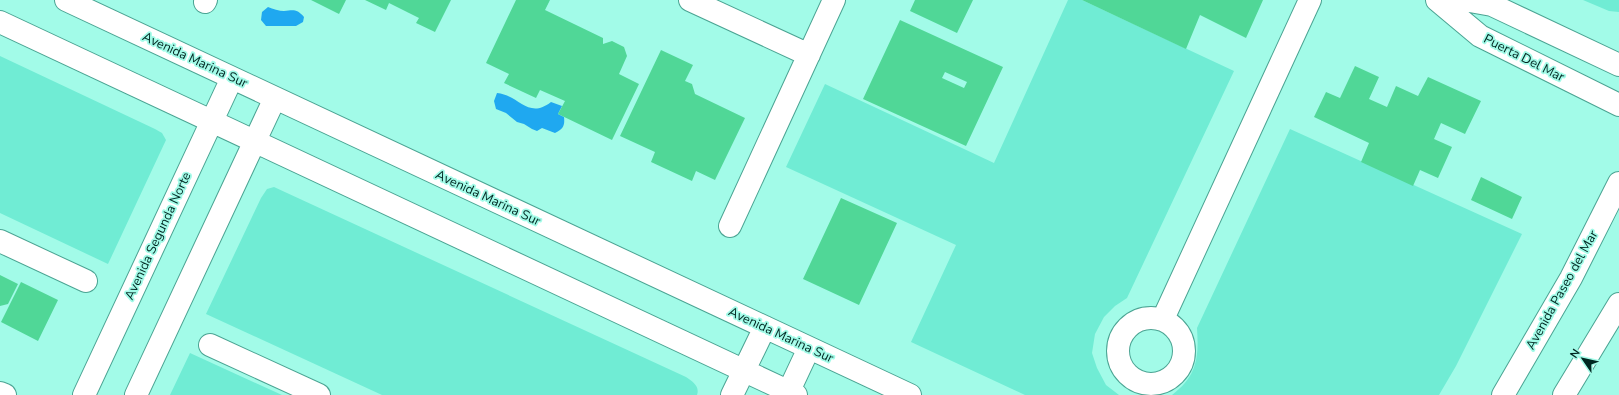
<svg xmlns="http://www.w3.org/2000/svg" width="1619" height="395" viewBox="0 0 1619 395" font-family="'Nunito Sans',sans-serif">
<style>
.green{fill:#70ecd4}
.water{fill:#1fa8f0}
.building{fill:#50d797;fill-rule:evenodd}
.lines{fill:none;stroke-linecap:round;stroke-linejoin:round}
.minor-casing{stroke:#4ba493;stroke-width:24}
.minor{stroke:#fff;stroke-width:22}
.labels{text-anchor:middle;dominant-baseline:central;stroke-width:3.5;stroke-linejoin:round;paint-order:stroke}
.street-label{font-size:13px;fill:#002721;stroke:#a2fbe8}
</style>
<rect width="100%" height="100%" fill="#a2fbe8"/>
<path class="green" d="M1068,0H1082L1234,71L1127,298L1115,306L1104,317L1095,334L1092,353L1097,368L1106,385L1119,395H1025L911,342L956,245L786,167L825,84L994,163Z
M1583,0H1619V12L1609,11Z
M0,56L155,129L162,133L166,140L108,264L0,213Z
M1290,129L1522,234L1456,366L1439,395H1172C1197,376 1199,358 1197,328Z
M274,187L686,377C693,382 700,386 697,395H382L206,314L261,198L267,189Z
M190,353L282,395H170Z"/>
<path class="water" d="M268,7C273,9 279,11 284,11C294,10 297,9 304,17L303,22L296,26H266L261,20L262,12Z
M497,93C519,95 528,120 551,102L562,106L558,114L564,117C565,126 563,129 555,133L542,128L537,131L532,129L524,124L517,122L506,113L496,109L494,101Z"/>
<path class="building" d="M311,0H346L339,14Z
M365,0H451L435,32L416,23L419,18L389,3L386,10Z
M516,0H550L545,10L603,38V44L612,41L624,47L627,56L619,74L639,84L612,140L558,114L565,101L540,90L536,98L504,83L509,74L486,63Z
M915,0H973L957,33L910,11Z
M1082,0H1263L1246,38L1200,15L1186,49Z
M900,20L1003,67L966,146L863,99ZM945,72L967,82L964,88L942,78Z
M661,50L693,65L685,81L692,84L695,94L745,118L715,180L696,171L692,181L651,162L655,152L620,136Z
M1355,66L1379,77L1369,99L1387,107L1396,86L1418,96L1428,77L1481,101L1465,134L1441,123L1434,139L1452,147L1438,178L1420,170L1413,186L1361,162L1369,143L1314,117L1326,92L1340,98Z
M1481,177L1522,197L1512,219L1471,200Z
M841,198L897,223L859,305L803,279Z
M0,275L18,284L8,304L0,306Z
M21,282L58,300L38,341L1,322Z"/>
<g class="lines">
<g class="minor-casing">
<path id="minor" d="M66,0L910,395
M690,0L809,55
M1437,0L1480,36L1619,105
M1464,0L1492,5L1619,65
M205,2L206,0
M0,22L796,395
M730,226L834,0
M0,241L86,281
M1118 351a33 33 0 1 1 66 0a33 33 0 1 1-66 0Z
M1163,319L1310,0
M210,345L319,395
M0,393L5,395
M84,395L232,78
M136,395L275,98
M732,395L765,327
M787,395L809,348
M1503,395L1571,278L1619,183
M1564,395L1619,304"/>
</g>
<use href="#minor" class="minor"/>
</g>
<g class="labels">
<g class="street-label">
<text transform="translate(1524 58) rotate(27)">Puerta Del Mar</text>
<text transform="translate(195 60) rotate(25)">Avenida Marina Sur</text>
<text transform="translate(488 198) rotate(25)">Avenida Marina Sur</text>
<text transform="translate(158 236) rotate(-65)">Avenida Segunda Norte</text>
<text transform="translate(1562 290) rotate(-61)">Avenida Paseo del Mar</text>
<text transform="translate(781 335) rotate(25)">Avenida Marina Sur</text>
</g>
</g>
<g transform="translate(1583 359) rotate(304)" stroke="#a2fbe8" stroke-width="3" paint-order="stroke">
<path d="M0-3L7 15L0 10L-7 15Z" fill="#002721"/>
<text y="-6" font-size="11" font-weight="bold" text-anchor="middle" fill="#002721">N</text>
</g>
</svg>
